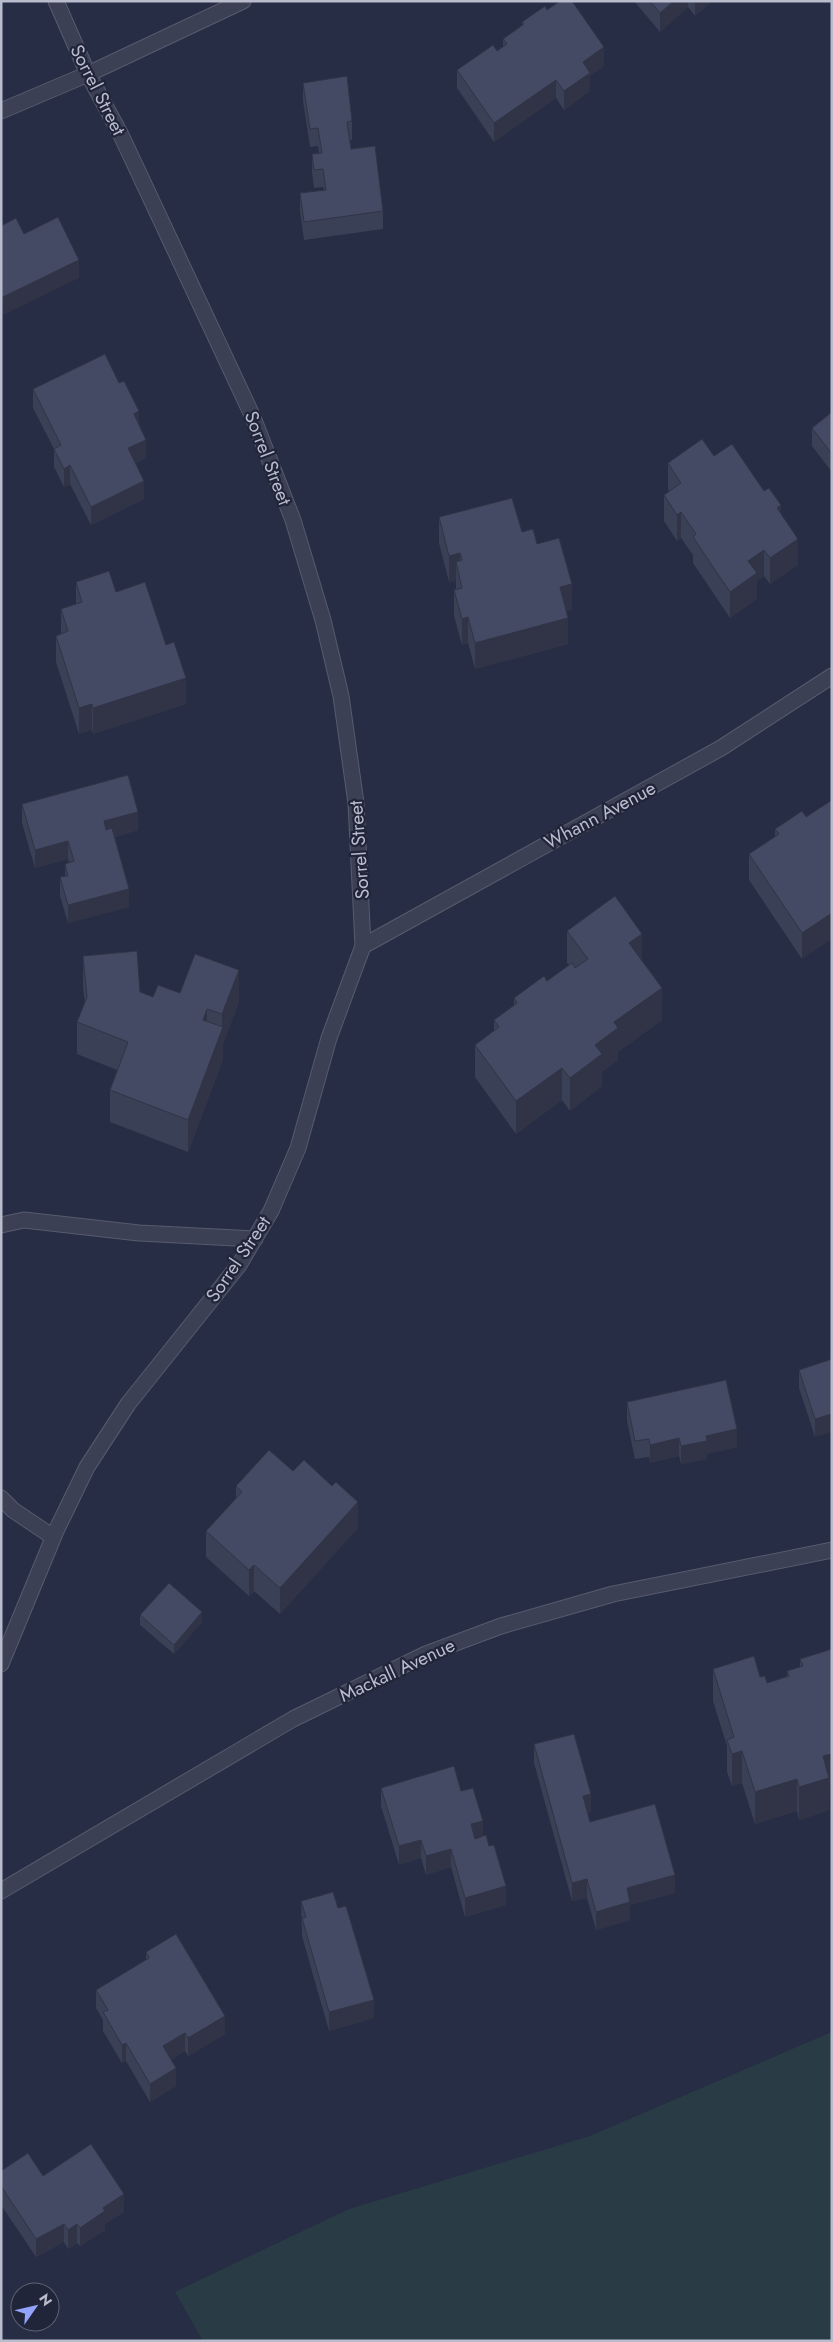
<svg xmlns="http://www.w3.org/2000/svg" width="833" height="2342" viewBox="0 0 833 2342" font-family="Jost,sans-serif">
<style>
.green{fill:#293c45}
.lines{fill:none;stroke-linecap:round;stroke-linejoin:round}
.minor-casing{stroke:#575b6e;stroke-width:17}
.minor{stroke:#3b4054;stroke-width:15}
.wall{fill:#3a4056}
.shaded-wall{fill:#303446}
.building{fill:#444a64;stroke:#303446}
.labels{text-anchor:middle;dominant-baseline:central;stroke-width:4.5;stroke-linejoin:round;paint-order:stroke}
.street-label{font-size:19px;fill:#b9bccd;stroke:#202539}
</style>
<rect width="100%" height="100%" fill="#272d44"/>
<path class="green" d="M832,2032V2341H203L175,2292L349,2209L590,2136Z"/>
<g class="lines">
<g class="minor-casing">
<path id="minor" d="M1,111L88,74L243,1
M363,946L721,748L832,676
M1,1225L24,1220L139,1233L255,1239
M1,1498L13,1510L53,1537
M1,1664L56,1531L87,1467L128,1404L239,1265L271,1211L298,1148L329,1038L363,946L356,803L341,696L323,620L293,520L252,415L121,135L88,74L56,1
M1,1891L293,1719L426,1654L501,1626L613,1594L832,1550"/>
</g>
<use href="#minor" class="minor"/>
</g>
<path class="wall" d="M634,1H712L695,16L688,7L660,32Z
M547,10L604,66L590,76V91L564,110L556,98L494,142L457,88V70L497,51L503,47V39L522,26V22Z
M303,83L352,121V140H350L351,149L383,211V229L304,240L300,211V193L324,190L323,187L314,188L312,172V154L319,153L318,146L310,147L303,101Z
M33,389L139,425L146,458L136,463L144,499L91,525L70,484L64,487L54,467V449L33,408Z
M832,412V472L812,446V428Z
M714,456L764,491L781,513L798,565L770,584L764,576L757,581V599L730,618L693,563V555L681,538L677,541L664,521V495L669,491L668,489V463Z
M439,517L522,532L537,544L572,610L566,611L568,644L475,669L468,643L462,645L454,616V590H456V580L449,582L439,543Z
M76,582L116,592L186,704L93,734L92,730L79,734L56,662V636L61,634V609L76,604Z
M22,804L138,830L115,837L129,907L68,923L60,896V877L65,876V864L69,862L68,859L35,868L22,823Z
M806,817L802,959L749,880V854L775,837V829Z
M567,931L642,961L662,1020L618,1052V1060L602,1072V1086L570,1111L562,1100L516,1134L475,1077V1045L494,1031V1020L514,1006V998L547,981L569,965L567,963Z
M83,956L140,992L153,997L180,993L239,1002L223,1044V1060L188,1152L110,1122V1090L117,1070L77,1054V1022L85,1003L83,988Z
M832,1359L815,1437L799,1388V1370Z
M627,1402L737,1447L707,1454V1459L681,1464L679,1456L650,1463L649,1457L635,1459L627,1421Z
M236,1486L358,1528L280,1614L254,1591L249,1596L206,1557V1531L236,1498Z
M140,1615L202,1622L174,1654L140,1625Z
M832,1649L829,1810L799,1820L797,1811L755,1824L742,1783L732,1786L727,1772V1746L713,1701V1669L760,1677L767,1683L787,1676V1671L800,1667V1659Z
M534,1744L591,1812L588,1813L590,1822L675,1893L630,1905V1920L596,1930L587,1898L572,1901L534,1763Z
M381,1788L461,1791L483,1836L506,1905L465,1917L451,1867L426,1875L421,1858L399,1865L381,1806Z
M301,1901L338,1908L374,2018L329,2031L302,1936Z
M146,1952L225,2034L188,2056L185,2051L171,2060L176,2086L150,2102L126,2061L122,2063L103,2031V2020L96,2008V1990L146,1960Z
M1,2171L43,2176L124,2212L105,2224V2230L80,2246L77,2243L68,2249L64,2242L36,2257L1,2205Z"/>
<path class="shaded-wall" d="M674,1H688V7L660,32V13Z
M695,1H712L695,16Z
M604,47V66L590,76V91L564,110V91L583,62Z
M556,80V98L494,142V123Z
M79,260V278L1,316V298Z
M139,411V429L134,414Z
M146,440V458L128,466V448Z
M70,465V484L64,487V469Z
M144,481V499L91,525V507Z
M781,505V531L777,508Z
M681,512V538L677,541V515Z
M798,539V565L770,584V558Z
M764,550V576L757,581V599L730,618V592L748,561Z
M460,553V577L456,562V580L449,582V556Z
M572,584V610L560,613V587Z
M468,617V643L462,645V619Z
M568,618V644L475,669V643Z
M186,678V704L93,734V708Z
M92,704V730L79,734V708Z
M138,812V830L104,840V821Z
M68,841V859L35,868V850Z
M129,889V907L68,923V905Z
M832,913V939L802,959V933Z
M642,934V966L629,943Z
M239,970V1002L223,1044V1060L188,1152V1120L222,1029V1014Z
M662,988V1020L618,1052V1060L602,1072V1086L570,1111V1078L595,1045L614,1022Z
M207,1009V1041L203,1020Z
M562,1068V1100L516,1134V1101Z
M832,1414V1432L815,1437V1419Z
M737,1429V1447L707,1454V1459L681,1464V1446L706,1436Z
M679,1438V1456L650,1463V1445Z
M358,1502V1528L280,1614V1588Z
M254,1565V1591L249,1596V1570Z
M202,1612V1622L174,1654V1645Z
M742,1751V1783L732,1786V1754Z
M832,1754V1786L829,1787V1810L799,1820V1787L823,1756Z
M797,1779V1811L755,1824V1792Z
M591,1794V1812L583,1814V1796Z
M483,1821V1839L471,1843V1824Z
M421,1840V1858L399,1865V1846Z
M451,1849V1867L426,1875V1856Z
M675,1875V1893L630,1905V1920L596,1930V1912L627,1888Z
M587,1879V1898L572,1901V1883Z
M506,1886V1905L465,1917V1898Z
M374,2000V2018L329,2031V2012Z
M225,2016V2034L188,2056V2038Z
M185,2033V2051L163,2065V2046Z
M126,2043V2061L122,2063V2045Z
M176,2068V2086L150,2102V2084Z
M124,2194V2212L105,2224V2230L80,2246V2228L103,2208Z
M64,2224V2242L36,2257V2239Z
M77,2224V2243L68,2249V2230Z"/>
<path class="building" d="M560,1H572L604,47L583,62L590,73L564,91L556,80L494,123L457,70L493,45L497,51L507,44L503,39L524,24L522,22L545,6L547,10Z
M650,1H674L660,13Z
M347,76L352,121L347,122L351,149L375,146L383,211L304,222L300,193L326,190L323,169L314,170L312,154L322,153L318,128L310,129L303,83Z
M58,217L79,260L1,298V226L16,218L24,234Z
M105,354L119,383L124,381L139,411L134,414L146,440L128,448L144,481L91,507L70,465L64,469L54,449L61,445L33,389Z
M832,412V454L812,428Z
M702,439L714,456L732,444L764,491L769,488L781,505L777,508L798,539L770,558L764,550L748,561L757,573L730,592L693,537L696,534L681,512L677,515L664,495L681,483L668,463Z
M512,498L522,532L533,529L537,544L559,538L572,584L560,587L568,618L475,643L468,617L462,619L454,590L462,588L456,562L462,560L460,553L449,556L439,517Z
M109,571L116,592L145,582L166,645L174,642L186,678L93,708L92,704L79,708L56,636L68,631L61,609L82,602L76,582Z
M128,775L138,812L104,821L106,830L112,828L129,889L68,905L60,877L68,876L65,864L74,861L68,841L35,850L22,804Z
M832,800V913L802,933L749,854L779,834L775,829L802,811L806,817Z
M615,896L642,934L629,943L662,988L614,1022L618,1028L595,1045L602,1054L570,1078L562,1068L516,1101L475,1045L499,1027L494,1020L517,1003L514,998L544,976L547,981L572,963L575,968L588,959L567,931Z
M137,951L140,992L153,997L158,985L180,993L195,954L239,970L222,1014L207,1009L203,1020L223,1027L188,1120L110,1090L128,1042L77,1022L87,997L83,956Z
M832,1359V1414L815,1419L799,1370Z
M726,1380L737,1429L706,1436L707,1441L681,1446L679,1438L650,1445L649,1439L635,1441L627,1402Z
M269,1450L293,1471L304,1460L332,1486L336,1482L358,1502L280,1588L254,1565L249,1570L206,1531L242,1492L236,1486Z
M169,1583L202,1612L174,1645L140,1615Z
M832,1649V1754L823,1756L829,1778L799,1787L797,1779L755,1792L742,1751L732,1754L727,1740L734,1737L713,1669L754,1656L760,1677L765,1676L767,1683L789,1676L787,1671L803,1666L800,1659Z
M574,1734L591,1794L583,1796L590,1822L655,1804L675,1875L627,1888L630,1902L596,1912L587,1879L572,1883L534,1744Z
M454,1766L461,1791L473,1788L483,1821L471,1824L475,1839L486,1835L489,1846L494,1845L506,1886L465,1898L451,1849L426,1856L421,1840L399,1846L381,1788Z
M333,1892L338,1908L346,1906L374,2000L329,2012L302,1918L306,1917L301,1901Z
M176,1934L225,2016L188,2038L185,2033L163,2046L176,2068L150,2084L126,2043L122,2045L103,2012L108,2010L96,1990L149,1958L146,1952Z
M91,2144L124,2194L103,2208L105,2211L80,2228L77,2224L68,2230L64,2224L36,2239L1,2186V2171L28,2153L43,2176Z"/>
<g class="labels">
<g class="street-label">
<text transform="translate(98 90) rotate(63)">Sorrel Street</text>
<text transform="translate(268 458) rotate(69)">Sorrel Street</text>
<text transform="translate(600 815) rotate(-28)">Whann Avenue</text>
<text transform="translate(359 850) rotate(-94)">Sorrel Street</text>
<text transform="translate(238 1259) rotate(-56)">Sorrel Street</text>
<text transform="translate(397 1670) rotate(-25)">Mackall Avenue</text>
</g>
</g>
<rect width="833" height="2342" fill="none" stroke="#b9bccd" stroke-width="5"/>
<g transform="translate(35 2307) rotate(56)"><circle r="24" fill="#202539" stroke="#5d6174"/>
<path d="M0-4L9 19L0 12L-9 19Z" fill="#91a3fb"/>
<text y="-8" font-size="14" font-weight="bold" text-anchor="middle" fill="#b9bccd">N</text>
</g>
</svg>
